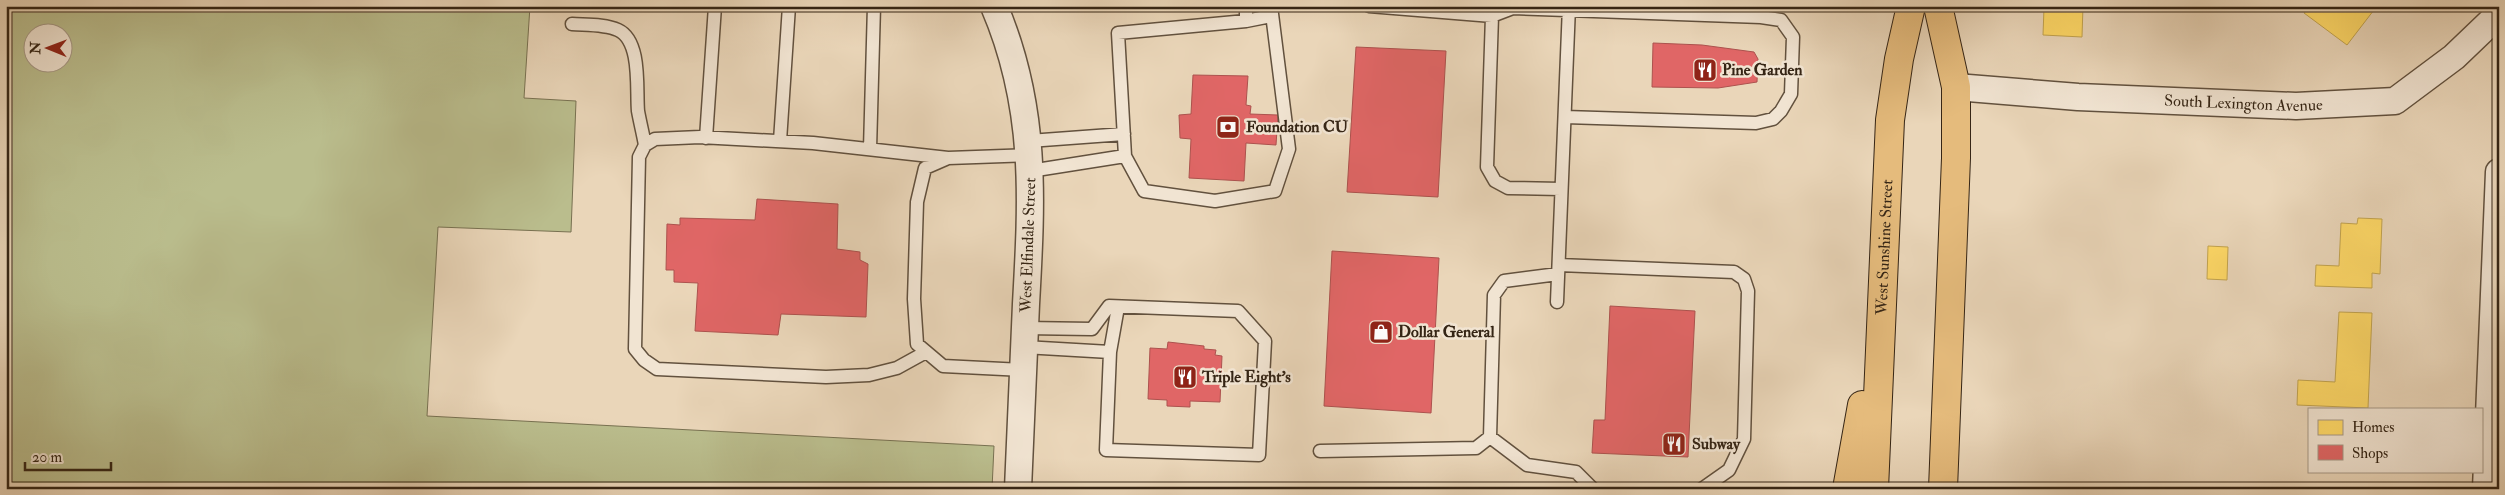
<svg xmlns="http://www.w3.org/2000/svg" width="2505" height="495" viewBox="0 0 2505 495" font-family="'IM FELL Double Pica',serif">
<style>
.green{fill:#babd8d;stroke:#787151;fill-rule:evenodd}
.homes{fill:#ffd966;stroke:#c2a34e}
.shops{fill:#e06666;stroke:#ad524e}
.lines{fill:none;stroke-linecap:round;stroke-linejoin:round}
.service-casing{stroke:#62513e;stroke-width:15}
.minor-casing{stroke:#62513e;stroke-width:29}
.primary-casing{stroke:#352515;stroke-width:30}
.service{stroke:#f1e4d2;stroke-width:12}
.minor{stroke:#f1e4d2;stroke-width:26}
.primary{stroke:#e5bb7c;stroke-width:28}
.labels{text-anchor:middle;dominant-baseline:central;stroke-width:5;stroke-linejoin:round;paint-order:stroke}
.poi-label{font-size:16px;font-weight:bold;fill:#352515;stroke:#f1e4d2;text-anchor:start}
.street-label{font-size:16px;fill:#352515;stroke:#f1e4d2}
</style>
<rect width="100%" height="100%" fill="#ead6b9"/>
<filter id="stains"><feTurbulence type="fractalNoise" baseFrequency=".004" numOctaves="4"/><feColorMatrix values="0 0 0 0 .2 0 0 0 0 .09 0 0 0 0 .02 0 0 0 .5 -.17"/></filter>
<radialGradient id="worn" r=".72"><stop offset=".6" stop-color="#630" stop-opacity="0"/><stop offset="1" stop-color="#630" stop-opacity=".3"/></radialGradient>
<path class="green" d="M6,6H530L524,98L576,101L571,232L438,227L427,416L994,446L992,489H6ZM32,32H62V62H32Z"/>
<path class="homes" d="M2036,6H2083L2082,37L2043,35L2044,8Z
M2309,6H2377L2347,45L2304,13Z
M2358,218L2382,219L2380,274L2372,273V288L2315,286L2316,265L2339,266L2341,223L2357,224Z
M2208,246L2228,247L2227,280L2207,279Z
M2339,312L2372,313L2368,408L2297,405L2298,380L2335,382Z"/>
<path class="shops" d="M1653,43L1702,45L1754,52L1758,59L1757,82L1718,88L1652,87Z
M1356,47L1446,51L1438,197L1347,192Z
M1193,75L1248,76L1246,105L1251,106L1250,114L1278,115L1276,145L1246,143L1244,181L1189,178L1191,139L1180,138L1179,115L1191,114Z
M757,199L838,204L837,249L860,252V260L868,264L866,317L781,314L778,335L695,331L698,283L674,282V270H666L667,224L680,225V218L755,220Z
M1332,251L1439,258L1431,413L1324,406Z
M1610,306L1695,311L1688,457L1592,453L1594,420H1605Z
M1168,342L1204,346V349L1216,350L1215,355L1222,356L1220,402L1190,401V407L1167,406V400L1148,399L1150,348L1167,349Z"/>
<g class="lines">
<g class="service-casing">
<path id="service" d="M1369,6L1492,16
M1246,21L1271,16
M572,24C586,25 605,24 618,30C642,41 636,90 638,111C640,122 643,134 645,145
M706,138L715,6
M780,141L789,6
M1029,141L1124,134
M870,149L874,6
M1125,156L1118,33L1246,21V6
M1030,171L1125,156L1144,191L1215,201L1275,191L1289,149L1271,6
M1561,189L1508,188L1495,181L1487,167L1492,16L1513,8L1761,17L1781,20L1793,37L1791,94L1781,111L1773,119L1756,123L1565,117
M1559,265L1734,272L1744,279L1748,291L1744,439L1729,470L1702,489
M1557,302L1569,6
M1024,347L1110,352L1106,450L1259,455L1265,341L1238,311L1109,306L1092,329L1025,328
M926,352L897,368L869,375L826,377L657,369L644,360L635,349L639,157L645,145L655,139L700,137L813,143L948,158
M1110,352L1118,307
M1023,370L943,366L917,344L914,299L917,202L925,168L948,158L1029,155
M1490,437L1527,465L1576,472L1593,489
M1320,451L1476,448L1490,437L1494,295L1504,281L1558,274"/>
</g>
<g class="minor-casing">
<g id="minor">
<path d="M994,6C1037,106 1032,198 1026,304C1023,365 1021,427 1018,489"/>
<path id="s1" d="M1956,87L2078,97L2296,106L2395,101L2454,57L2499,14"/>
<path d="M2486,489L2499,172"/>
</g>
</g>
<g class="primary-casing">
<g id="primary">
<path d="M1938,6L1956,87V158L1943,489"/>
<path d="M1847,489L1862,405"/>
<path id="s2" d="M1874,489L1890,120L1899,59L1911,6"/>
</g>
</g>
<use href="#service" class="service"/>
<use href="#minor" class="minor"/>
<use href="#primary" class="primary"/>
</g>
<defs>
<g id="restaurant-square" transform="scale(1.25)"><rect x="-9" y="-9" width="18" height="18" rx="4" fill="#8f2418" stroke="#f1e4d2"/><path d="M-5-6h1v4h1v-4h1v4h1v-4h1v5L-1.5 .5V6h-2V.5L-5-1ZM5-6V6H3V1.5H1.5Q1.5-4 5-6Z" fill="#fff"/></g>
<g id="bank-square" transform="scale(1.25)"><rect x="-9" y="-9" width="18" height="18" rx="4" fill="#8f2418" stroke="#f1e4d2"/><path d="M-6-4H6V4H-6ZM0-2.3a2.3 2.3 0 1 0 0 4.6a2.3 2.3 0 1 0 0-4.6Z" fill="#fff"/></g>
<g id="shop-square" transform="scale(1.25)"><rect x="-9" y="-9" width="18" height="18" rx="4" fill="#8f2418" stroke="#f1e4d2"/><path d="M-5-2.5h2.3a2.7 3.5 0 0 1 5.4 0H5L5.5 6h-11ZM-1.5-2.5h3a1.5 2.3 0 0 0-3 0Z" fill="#fff"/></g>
</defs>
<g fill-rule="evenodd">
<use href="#restaurant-square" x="1705" y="70"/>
<use href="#bank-square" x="1228" y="127"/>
<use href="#shop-square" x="1381" y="332"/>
<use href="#restaurant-square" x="1185" y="377"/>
<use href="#restaurant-square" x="1674" y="444"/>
</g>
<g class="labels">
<g class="poi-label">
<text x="1722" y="70">Pine Garden</text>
<text x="1246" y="127">Foundation CU</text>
<text x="1398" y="332">Dollar General</text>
<text x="1202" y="377">Triple Eight's</text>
<text x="1692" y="444">Subway</text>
</g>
<g class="street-label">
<text stroke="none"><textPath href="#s1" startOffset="288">South Lexington Avenue</textPath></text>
<text transform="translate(1028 245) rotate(-88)">West Elfindale Street</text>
<text stroke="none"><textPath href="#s2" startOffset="242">West Sunshine Street</textPath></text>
</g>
</g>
<rect width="2505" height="495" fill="none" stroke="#ead6b9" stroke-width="25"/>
<rect x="8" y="8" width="2490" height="480" fill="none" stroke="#352515" stroke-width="2.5"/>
<rect x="12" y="12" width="2480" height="470" fill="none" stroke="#352515"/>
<rect x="2308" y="408" width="175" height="65" fill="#f1e4d2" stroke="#a69886"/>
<rect x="2318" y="420" width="25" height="15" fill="#ffd966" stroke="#a69886"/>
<text x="2352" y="432" font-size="15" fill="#352515">Homes</text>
<rect x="2318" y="445" width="25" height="15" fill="#e06666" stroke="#a69886"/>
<text x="2352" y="458" font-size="15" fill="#352515">Shops</text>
<g transform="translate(48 48) rotate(271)"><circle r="24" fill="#f1e4d2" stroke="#a69886"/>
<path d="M0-4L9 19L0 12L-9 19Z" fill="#8f2418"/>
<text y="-8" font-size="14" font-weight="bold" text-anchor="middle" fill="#352515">N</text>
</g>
<path d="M25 462v8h86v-8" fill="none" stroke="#352515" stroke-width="2.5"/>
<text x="32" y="462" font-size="15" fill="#352515" stroke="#f1e4d2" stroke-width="4" paint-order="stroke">20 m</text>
<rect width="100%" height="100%" filter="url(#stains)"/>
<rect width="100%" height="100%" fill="url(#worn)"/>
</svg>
